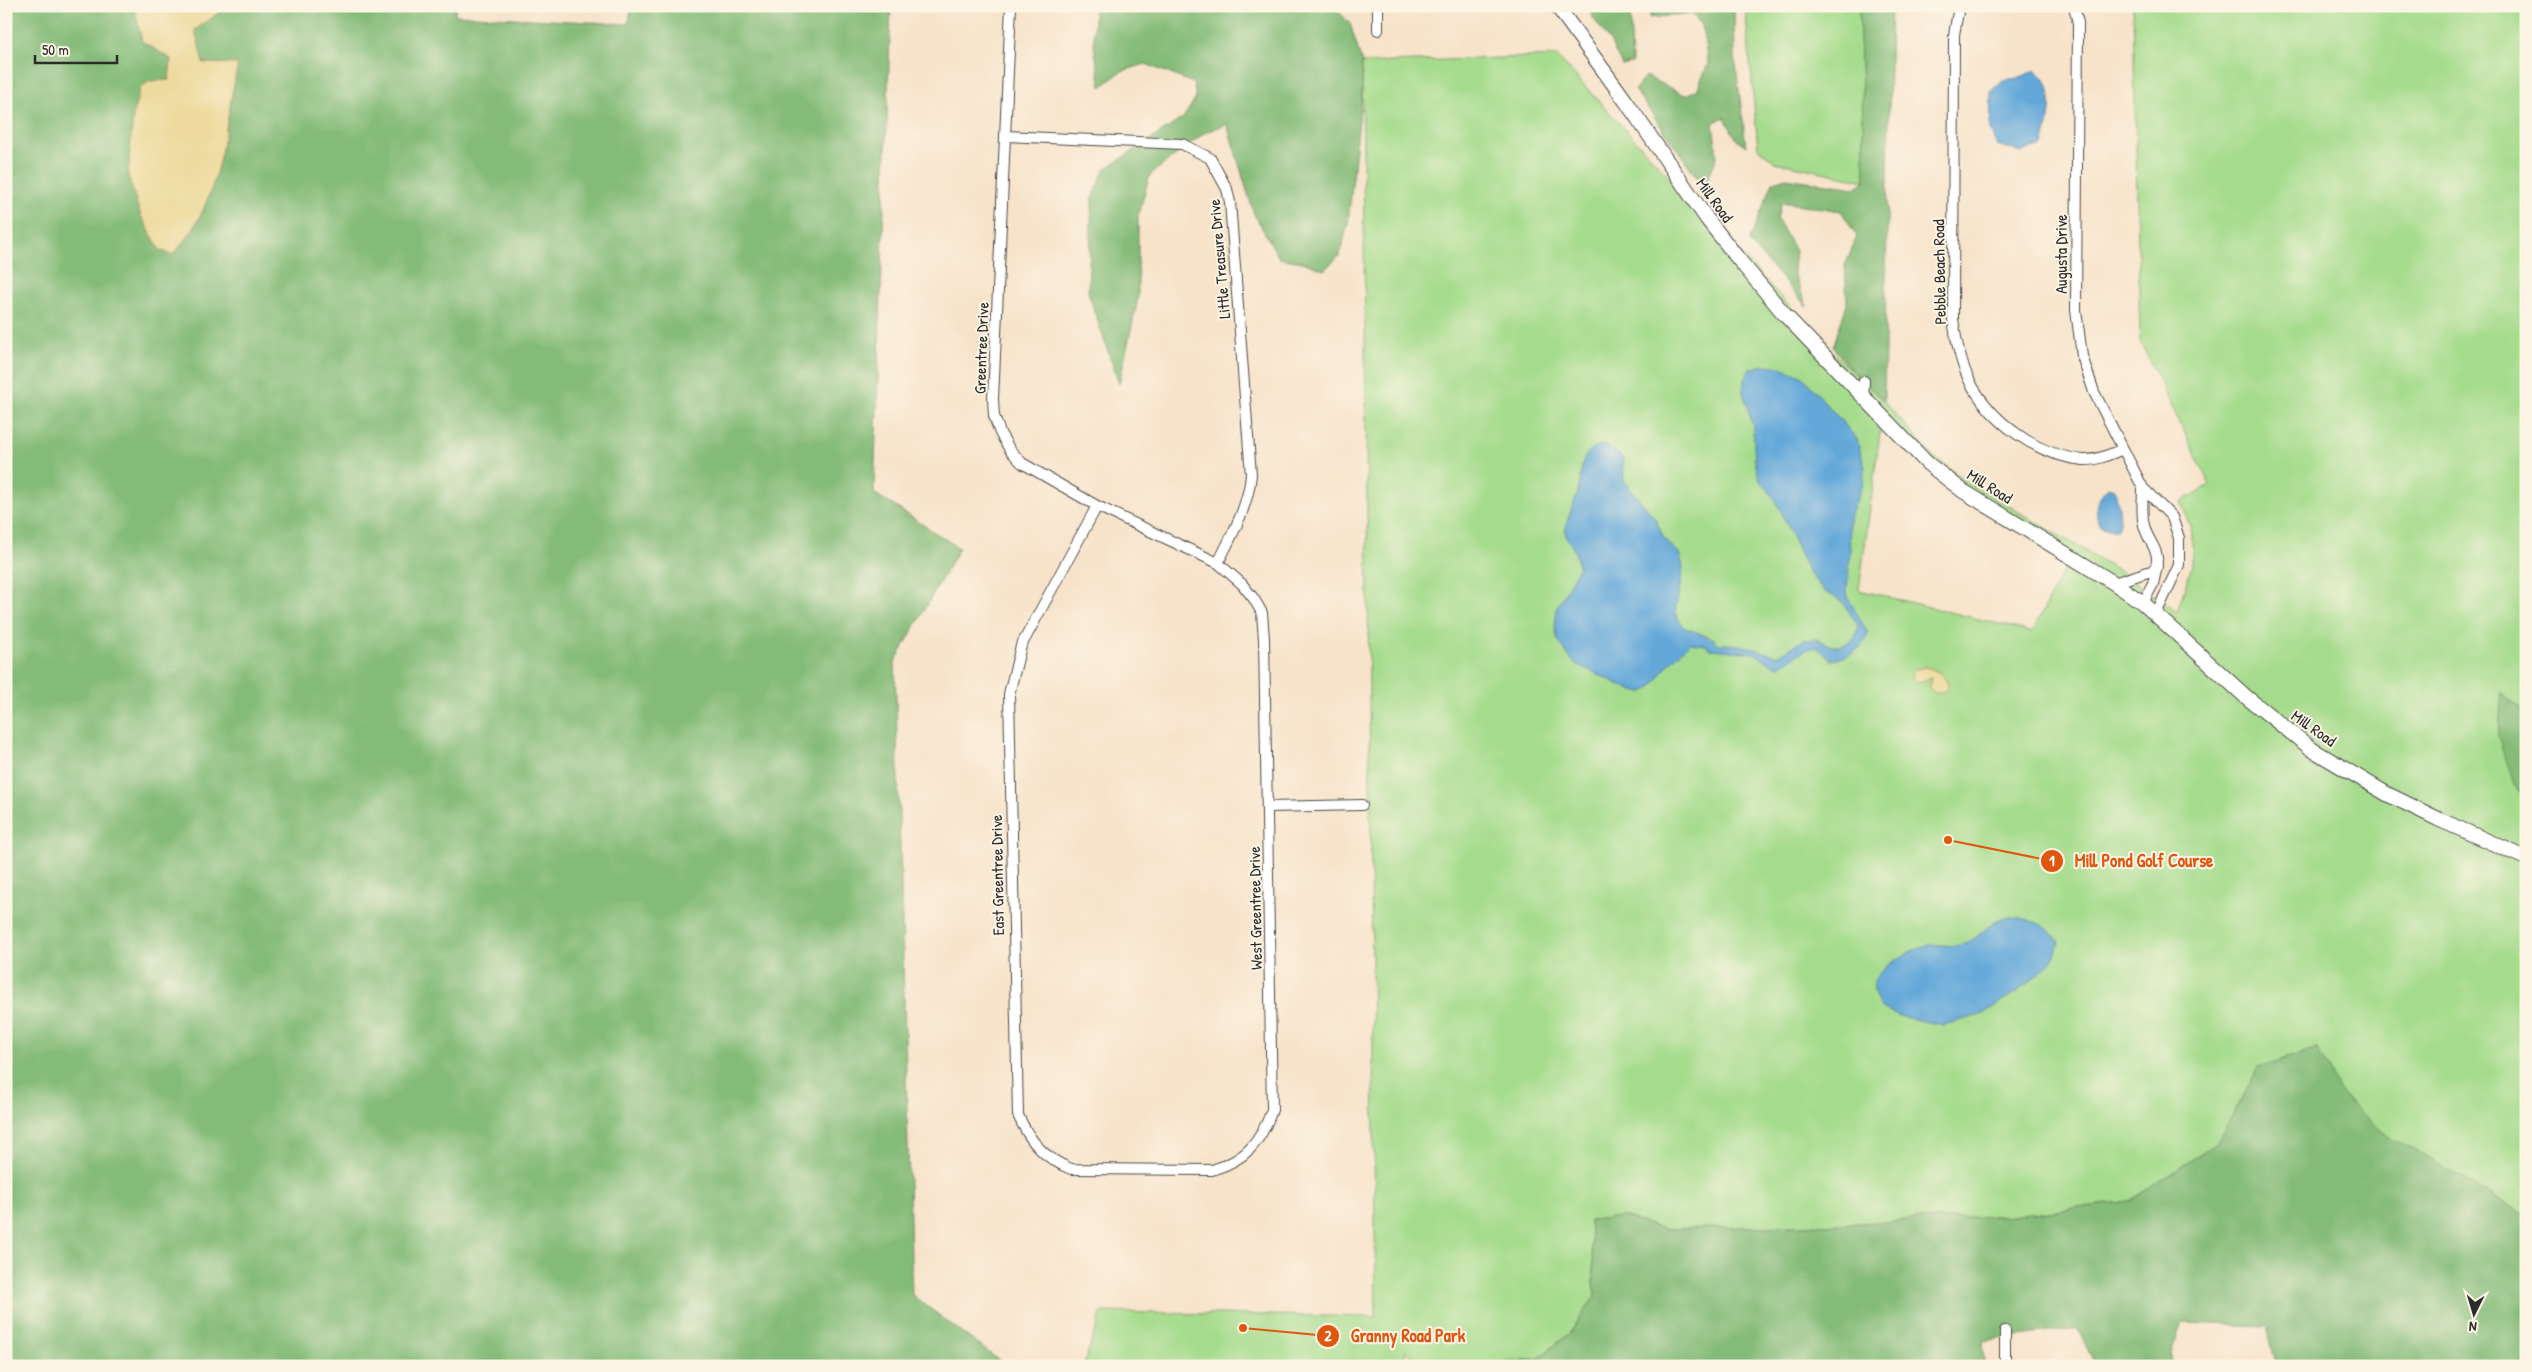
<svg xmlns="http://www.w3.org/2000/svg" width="2532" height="1372" viewBox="0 0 2532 1372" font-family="'Patrick Hand',sans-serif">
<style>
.green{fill:#a5db8c;stroke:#68835c;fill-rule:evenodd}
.forest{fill:#84bb78;stroke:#587352}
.sand{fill:#eeda9e;stroke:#8c8264}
.water{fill:#64a8d9;stroke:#486a82}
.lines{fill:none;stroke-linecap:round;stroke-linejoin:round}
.street-casing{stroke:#4a4743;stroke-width:12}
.secondary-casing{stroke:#4a4743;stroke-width:16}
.street{stroke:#fff;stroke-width:10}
.secondary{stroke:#fff;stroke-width:14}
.labels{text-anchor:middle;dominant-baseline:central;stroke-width:4;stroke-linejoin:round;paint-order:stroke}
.street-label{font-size:16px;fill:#2b2b2b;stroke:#fcf5e5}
.leader{fill:none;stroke:#df570e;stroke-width:2}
.callout-dot{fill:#df570e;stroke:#fcf5e5;stroke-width:2}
.mark-label{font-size:15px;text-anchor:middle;font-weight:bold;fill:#fff}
.callout-label{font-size:18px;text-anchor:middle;font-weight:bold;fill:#df570e;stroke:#fcf5e5;stroke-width:4;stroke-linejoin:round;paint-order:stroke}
</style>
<rect width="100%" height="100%" fill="#fcf5e5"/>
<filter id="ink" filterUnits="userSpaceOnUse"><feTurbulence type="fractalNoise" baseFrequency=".02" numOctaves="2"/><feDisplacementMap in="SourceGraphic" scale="10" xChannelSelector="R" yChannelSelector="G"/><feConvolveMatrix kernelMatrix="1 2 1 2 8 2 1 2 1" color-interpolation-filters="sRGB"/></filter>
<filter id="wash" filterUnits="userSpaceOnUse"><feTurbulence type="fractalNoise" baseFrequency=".0096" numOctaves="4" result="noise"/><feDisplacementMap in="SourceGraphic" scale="20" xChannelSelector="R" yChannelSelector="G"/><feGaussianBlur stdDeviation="1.12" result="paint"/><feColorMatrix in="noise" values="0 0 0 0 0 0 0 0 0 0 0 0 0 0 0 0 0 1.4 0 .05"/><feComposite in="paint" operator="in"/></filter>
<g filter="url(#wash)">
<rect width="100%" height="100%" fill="#f7e3ca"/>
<path class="green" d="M1745,6H1859L1865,181L1775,162L1758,148Z
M2133,6H2526V1216L2379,1130L2340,1093L2318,1048L2259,1067L2217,1143L2130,1201L2035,1214L1801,1226L1664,1229L1623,1217L1590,1220L1595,1296L1570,1333L1539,1358L1488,1365L1414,1360L1405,1350V1366H1083L1102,1312L1376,1317L1362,63L1557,56L1832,352L1884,401L1931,454L1969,483L2115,568L2177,612L2192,565V532L2181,502L2210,485L2140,341ZM1881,425L2068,562L2032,632L1859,590Z"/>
<path class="forest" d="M6,6H134L142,41L171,59L169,80L150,81L172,255C220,211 225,125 237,64L203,63L194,30L224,9V6H456L455,15L628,24L632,6H891L874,493L959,548L895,662L912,1295L1004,1364V1366H6Z
M1094,6H1333L1350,23L1362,63V93L1348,223L1340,255L1324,270L1302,262L1279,258L1254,214L1227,124L1204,133L1150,175L1138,215V298L1119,384L1088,292L1092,201L1104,170L1183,118L1196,98L1193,83L1146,64L1122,71L1101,87L1094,46Z
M1590,6H1630L1632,63L1622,66L1610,41L1591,15Z
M1649,6H1734L1735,57L1746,146L1737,140L1724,117L1713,123L1717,157L1704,187L1635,90L1645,76L1685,95L1697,90L1708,64L1702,25L1691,13L1650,18Z
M1859,6H1891L1884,401L1848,366L1833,347L1847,304L1845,265L1857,236L1841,211L1782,202L1777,218L1795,251L1793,271L1807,307L1749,242L1773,182L1786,178L1855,188L1865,181Z
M2502,692L2526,712V801L2514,784L2498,736Z
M2318,1048L2340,1093L2379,1130L2526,1216V1366H2276L2267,1326L2182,1323L2171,1353L2172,1366H2096L2077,1328L1983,1341L1984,1366H1414V1360L1488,1365L1539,1358L1570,1333L1595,1296L1590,1220L1623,1217L1664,1229L1801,1226L2035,1214L2130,1201L2217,1143L2259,1067Z"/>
<path class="sand" d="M134,6H224V9L195,30L203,63L238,64C224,126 221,209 172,255L160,250L141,216L128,176L133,116L140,88L150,81L169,80L171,59L142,41Z
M1924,667C1935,669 1943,673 1948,684L1947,690L1936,694L1929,689L1931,678L1919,682L1912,680L1913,670Z"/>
<path class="water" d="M2035,70C2059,83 2049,124 2043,146L2021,152L1997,145L1990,130L1991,91L2003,80L2018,78Z
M1764,365L1781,367L1803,377L1857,439L1865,467L1863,484L1849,519L1850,555L1847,589L1848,598L1868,633C1863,650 1848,657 1832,660L1816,647L1805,650L1780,666L1772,664L1754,653L1711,649L1705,645L1690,643L1668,665L1652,687L1644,692L1633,691L1574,663L1558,641L1555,628L1557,607L1579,567L1575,552L1565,534C1566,517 1575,505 1579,488C1582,477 1579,464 1587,454C1592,448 1598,446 1605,444L1623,458L1624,481L1655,518L1664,539L1679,553L1683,567L1675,613L1683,627L1714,639L1719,644C1743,643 1756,650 1778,656L1803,640L1817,639L1831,646H1841L1852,642L1856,635L1858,626L1842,601L1824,591L1809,573L1781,511L1769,491L1760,481L1755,462L1753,427L1743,392L1744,380L1750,369Z
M2108,487L2114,489C2118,500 2124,522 2115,531L2100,526C2093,514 2098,495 2108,487Z
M2009,917C2029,918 2048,924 2059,942L2055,956L2042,971L2017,992L1981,1015L1943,1025L1899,1016L1880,1007C1876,998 1870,987 1876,977C1883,966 1915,947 1928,945C1939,943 1953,948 1963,944C1980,939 1986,922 2009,917Z"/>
</g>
<g filter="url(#ink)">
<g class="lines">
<g class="street-casing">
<path id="street" d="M1011,6L993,399L994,416L1000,433L1010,450L1022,463L1097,506L1218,563L1242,584L1254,599L1262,613L1264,639L1272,1110C1260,1143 1246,1160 1212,1170L1071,1169C1044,1158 1030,1142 1018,1115L1009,694L1021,646L1097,506
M1378,6V30
M1959,6L1954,35L1953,319C1956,341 1960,362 1970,382C1992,422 2036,455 2083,460C2096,461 2111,454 2123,449
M2074,6L2078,23L2076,310L2082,356L2094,392L2143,488L2172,517L2179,538V565L2156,614
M1005,136L1182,144L1210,158L1227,189L1230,202L1251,475C1248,507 1232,535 1218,563
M1863,398L1864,381
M2114,583L2154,570C2164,553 2147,542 2144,525C2141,514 2143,500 2143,488
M2143,603L2153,584L2157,566
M1268,807L1362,805
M2005,1366V1331"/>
</g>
<g class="secondary-casing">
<path id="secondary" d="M1557,6L1625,100L1707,219L1740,261L1785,315L1927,463L1963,491L2114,583L2143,603L2245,696L2313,750L2387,794L2438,819L2526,858"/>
</g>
<use href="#street" class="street"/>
<use href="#secondary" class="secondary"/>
</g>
</g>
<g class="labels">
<g class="street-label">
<text transform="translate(1715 200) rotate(54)">Mill Road</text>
<text transform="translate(2061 254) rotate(-90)">Augusta Drive</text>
<text transform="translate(1219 259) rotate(-95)">Little Treasure Drive</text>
<text transform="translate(1939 272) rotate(-91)">Pebble Beach Road</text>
<text transform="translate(981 348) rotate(-88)">Greentree Drive</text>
<text transform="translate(1990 486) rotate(32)">Mill Road</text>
<text transform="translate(2314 728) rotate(35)">Mill Road</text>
<text transform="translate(997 875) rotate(-91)">East Greentree Drive</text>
<text transform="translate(1255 908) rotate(-91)">West Greentree Drive</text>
</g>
</g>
<path class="leader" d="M1948 840L2052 861M1243 1328L1328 1336"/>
<g class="callout-dot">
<circle cx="1948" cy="840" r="5"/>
<circle cx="1243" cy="1328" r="5"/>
<circle cx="2052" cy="861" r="12"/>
<circle cx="1328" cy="1336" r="12"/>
</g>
<g class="mark-label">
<text x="2052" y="866">1</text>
<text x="1328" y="1341">2</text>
</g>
<g class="callout-label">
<text x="2144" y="867">Mill Pond Golf Course</text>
<text x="1408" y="1342">Granny Road Park</text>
</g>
<rect width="2532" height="1372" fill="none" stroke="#fcf5e5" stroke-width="25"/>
<g transform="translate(2474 1314) rotate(185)" stroke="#fcf5e5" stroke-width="4" paint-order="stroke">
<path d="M0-4L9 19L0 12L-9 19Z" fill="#2b2b2b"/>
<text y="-8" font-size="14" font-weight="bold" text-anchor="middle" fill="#2b2b2b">N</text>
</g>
<path d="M35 55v8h82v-8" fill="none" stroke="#2b2b2b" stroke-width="2.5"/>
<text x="42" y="55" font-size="15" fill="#2b2b2b" stroke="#fcf5e5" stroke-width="4" paint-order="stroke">50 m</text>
</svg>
